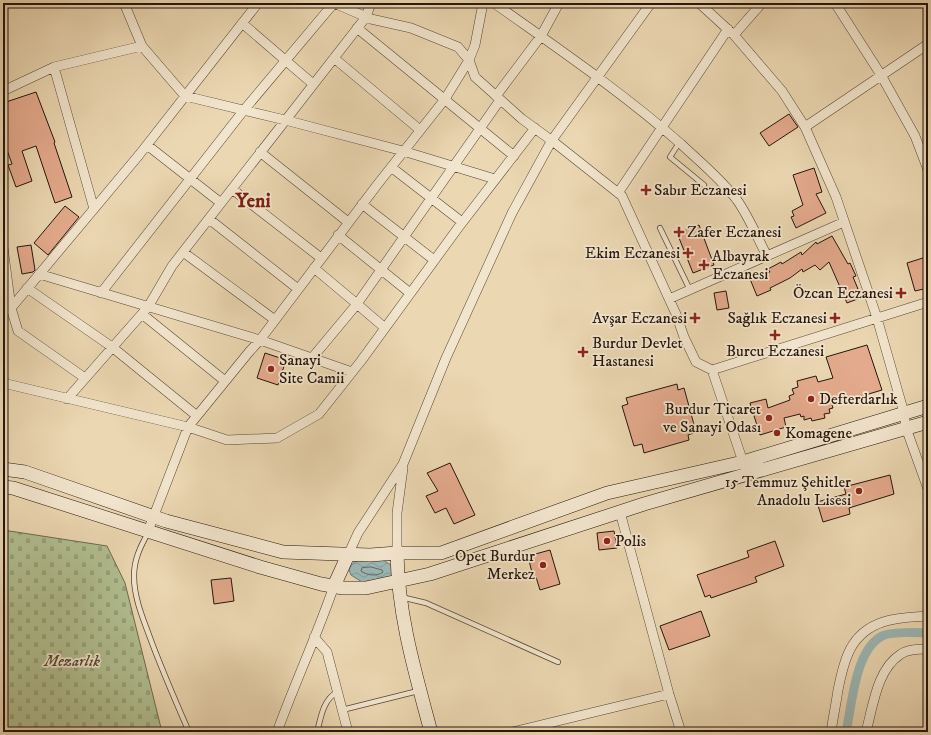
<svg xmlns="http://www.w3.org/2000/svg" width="931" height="735" viewBox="0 0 931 735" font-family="'IM FELL DW Pica',serif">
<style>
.cemetery{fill:url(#cemetery-stones);stroke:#6b6a4e}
.water{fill:url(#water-waves);stroke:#6c7672}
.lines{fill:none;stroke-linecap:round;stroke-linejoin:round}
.shore{stroke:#606661;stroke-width:1}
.canal{stroke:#9cb7b6;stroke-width:9}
.building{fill:#e4aa8d;stroke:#25150c}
.service-casing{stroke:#564636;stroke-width:6}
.minor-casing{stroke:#564636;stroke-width:10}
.secondary-casing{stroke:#25150c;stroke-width:14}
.service{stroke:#f2e5cd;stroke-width:4.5}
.minor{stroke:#f2e5cd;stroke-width:9}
.secondary{stroke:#f2e5cd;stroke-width:13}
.poi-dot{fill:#8f2418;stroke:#f2e5cd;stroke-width:1.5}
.labels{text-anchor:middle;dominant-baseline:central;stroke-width:3.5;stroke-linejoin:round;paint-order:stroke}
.poi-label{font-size:16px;fill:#25150c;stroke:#f2e5cd;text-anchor:start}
.park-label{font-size:16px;font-style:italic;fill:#4f4834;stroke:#f2e5cd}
.district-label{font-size:20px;font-weight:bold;fill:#7a1f14;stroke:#f2e5cd}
</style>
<defs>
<pattern id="cemetery-stones" width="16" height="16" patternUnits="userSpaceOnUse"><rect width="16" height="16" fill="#b1bf91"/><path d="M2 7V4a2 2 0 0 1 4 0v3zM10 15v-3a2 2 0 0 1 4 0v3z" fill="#98a37c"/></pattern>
<pattern id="water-waves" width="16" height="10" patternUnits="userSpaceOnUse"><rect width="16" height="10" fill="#9cb7b6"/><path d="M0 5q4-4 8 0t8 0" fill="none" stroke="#869c9b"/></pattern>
</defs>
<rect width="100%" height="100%" fill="#ebd7b2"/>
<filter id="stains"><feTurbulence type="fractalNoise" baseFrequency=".005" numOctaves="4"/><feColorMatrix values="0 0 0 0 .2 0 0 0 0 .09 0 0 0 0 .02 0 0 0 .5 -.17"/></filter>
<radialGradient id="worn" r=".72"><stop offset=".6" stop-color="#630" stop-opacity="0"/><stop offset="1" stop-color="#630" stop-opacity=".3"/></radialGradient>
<path class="cemetery" d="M3,530L107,546L125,583L162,732H3Z"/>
<path class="water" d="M379,559C387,562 392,564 395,572L391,579L362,582L351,575L349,570C354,556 366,560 379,559Z"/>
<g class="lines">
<path class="shore" d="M371,567L382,570L383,572C377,577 366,575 361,571L362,568Z"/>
<path class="canal" d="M846,732C852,705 855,650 882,636C889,632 919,632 928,633"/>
</g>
<path class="building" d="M36,92L55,142L54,143L72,197L55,203L36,146L22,151L32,181L16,187L8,165L12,164L3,139V103Z
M789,114L798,127L769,146L760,133Z
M814,168L822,192L816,194L826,213L796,228L791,217L794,216L792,211L803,205L793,175Z
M65,206L79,217L48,255L34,243Z
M699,225L714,265L693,273L677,233Z
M832,236L848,264L850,263L856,276L853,277L858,289H857L860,298L847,303L829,262L820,270L815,265L803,272L802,269L790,278L770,288L771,290L757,296L750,279L770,272L768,269L781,262L782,264L801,252L802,255L816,242L817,244Z
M31,245L35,270L33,272L22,274L17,247Z
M926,257L928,264V288L915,291L907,263Z
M726,291L729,308L717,310L714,293Z
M867,345L882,390L832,405L833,408L829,409L830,413L824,414L825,418L812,421L811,418L804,420V416L801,417L800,414L784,418L786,427L760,435L750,403L766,399L768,408L790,400L789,396L794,394L792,389L798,387L797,381L816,376L818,382L833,378L826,357Z
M265,353L286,360L278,385L257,378Z
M677,384L678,390L684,388L696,432L688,435L689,440L644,453L642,444L634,446L622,406L628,404L626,398Z
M450,463L475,515L454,524L446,508L435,513L426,496L438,491L427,473Z
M890,475L894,494L849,508L850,514L823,522L817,502L846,494L844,487Z
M614,531L617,548L599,550L597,533Z
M775,541L784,566L755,577L757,582L711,598L710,595L705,597L697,575L749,557L747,551Z
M550,550L560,584L540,590L536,577H533L528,556Z
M231,578L234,601L214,604L211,580Z
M701,611L710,636L669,650L660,626Z"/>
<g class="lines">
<g class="service-casing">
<path id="service" d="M679,143L670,157L704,185
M660,228L690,290
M148,533C140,547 134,560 134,576C134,597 142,616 149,635C161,668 175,700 189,732
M401,597L426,603L558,662
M342,710L418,691
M317,732C321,717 323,700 337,692"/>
</g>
<g class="minor-casing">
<path id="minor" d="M124,3L142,46L185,96L285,120L403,151L495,179
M334,3L371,19L411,28L458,47L469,60L475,77L522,119L555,143L622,196L676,314L684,337L696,362L712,370L743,462
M494,3C557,48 622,92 681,144C700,162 721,179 737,200C749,217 757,237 767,256
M699,3L734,35L782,91L805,127L836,197L877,318L904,413L906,428L928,489
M835,3L881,75L915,136L928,170
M242,23L313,84
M357,28L514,156
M734,35L762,3
M334,58L420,130
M54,67L142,46
M3,91L54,67L94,209
M496,96L541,36L559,3
M805,127L928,44
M147,145L221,203
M260,152L348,222
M391,167L462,222
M232,189L321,258
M618,193L728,29
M362,204L434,260
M209,219L298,289
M338,235L410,293
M3,247L11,308L18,331L85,378
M183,252L275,320
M39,274L260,340L352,372
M27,288L112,347L197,416
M101,293L244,110L334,3
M669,299L844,222
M11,308L139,155L258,3
M142,314L225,381
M385,328L357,304L500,100
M312,358L357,304L314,268
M712,370L928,302
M3,383L188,427L227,440L277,438L319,414L361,361L458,228L535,128
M67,399L148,307L172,266L366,17L371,3
M620,512L669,694L681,732
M148,531L188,427L249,352L260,340L377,185L445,99L469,60L475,45L483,3
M397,553V513L403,468
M348,555L358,533L403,464L446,358L512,213L552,140L651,3
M314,637L327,652L348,732
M277,732C295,683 317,635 334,586
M512,732L669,694
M831,732C833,718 836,704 838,690C844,660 850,633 883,622C897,617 913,617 928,616
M866,732C873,706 877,669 901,654C908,649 919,649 928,649"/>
</g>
<g class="secondary-casing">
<path id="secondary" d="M3,469L25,472L166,521L283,552L370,555L397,553H441L607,493L743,462L928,406
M3,487L13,488L260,567L321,584L343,588H366L430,574L644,504L928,422
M397,553C398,615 415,672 431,732
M334,586L348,555"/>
</g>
<use href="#service" class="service"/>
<use href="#minor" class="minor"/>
<use href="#secondary" class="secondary"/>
</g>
<g class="poi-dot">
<path d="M644 184h4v4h4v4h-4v4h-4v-4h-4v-4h4z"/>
<path d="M677 226h4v4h4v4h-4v4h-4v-4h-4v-4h4z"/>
<path d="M686 247h4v4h4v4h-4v4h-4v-4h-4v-4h4z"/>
<path d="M702 259h4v4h4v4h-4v4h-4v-4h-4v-4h4z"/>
<path d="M899 287h4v4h4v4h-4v4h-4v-4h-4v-4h4z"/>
<path d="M693 312h4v4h4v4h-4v4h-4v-4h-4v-4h4z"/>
<path d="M833 312h4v4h4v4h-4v4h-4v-4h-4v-4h4z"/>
<path d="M773 329h4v4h4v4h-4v4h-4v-4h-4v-4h4z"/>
<path d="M581 346h4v4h4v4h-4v4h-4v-4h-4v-4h4z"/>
<circle cx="271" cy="369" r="4"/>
<circle cx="811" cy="399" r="4"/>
<circle cx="769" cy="418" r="4"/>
<circle cx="777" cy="433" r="4"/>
<circle cx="859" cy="491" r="4"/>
<circle cx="607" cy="541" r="4"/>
<circle cx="543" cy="565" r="4"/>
</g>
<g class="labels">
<g class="poi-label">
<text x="654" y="190">Sabır Eczanesi</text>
<text x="687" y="232">Zafer Eczanesi</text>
<text x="680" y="253" text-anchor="end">Ekim Eczanesi</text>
<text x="712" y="256">Albayrak<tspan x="712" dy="18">Eczanesi</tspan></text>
<text x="893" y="293" text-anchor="end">Özcan Eczanesi</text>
<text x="687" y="318" text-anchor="end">Avşar Eczanesi</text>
<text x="827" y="318" text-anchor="end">Sağlık Eczanesi</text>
<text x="592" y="343">Burdur Devlet<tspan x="592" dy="18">Hastanesi</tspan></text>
<text x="775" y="351" text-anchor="middle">Burcu Eczanesi</text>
<text x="279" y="360">Sanayi<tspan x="279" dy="18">Site Camii</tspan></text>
<text x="819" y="399">Defterdarlık</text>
<text x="761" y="409" text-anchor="end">Burdur Ticaret<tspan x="761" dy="18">ve Sanayi Odası</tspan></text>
<text x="785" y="433">Komagene</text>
<text x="851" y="482" text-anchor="end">15 Temmuz Şehitler<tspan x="851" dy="18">Anadolu Lisesi</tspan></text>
<text x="615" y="541">Polis</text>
<text x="535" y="556" text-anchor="end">Opet Burdur<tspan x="535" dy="18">Merkez</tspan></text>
</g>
<g class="park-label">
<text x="72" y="661">Mezarlık</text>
</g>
<g class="district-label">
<text x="253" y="201">Yeni</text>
</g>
</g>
<rect width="931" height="735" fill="none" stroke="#ebd7b2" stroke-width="16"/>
<rect x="4" y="4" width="923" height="727" fill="none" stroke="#25150c" stroke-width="2"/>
<rect x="8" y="8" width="915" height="719" fill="none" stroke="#25150c"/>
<rect width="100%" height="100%" filter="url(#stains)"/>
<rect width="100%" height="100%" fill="url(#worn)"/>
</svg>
